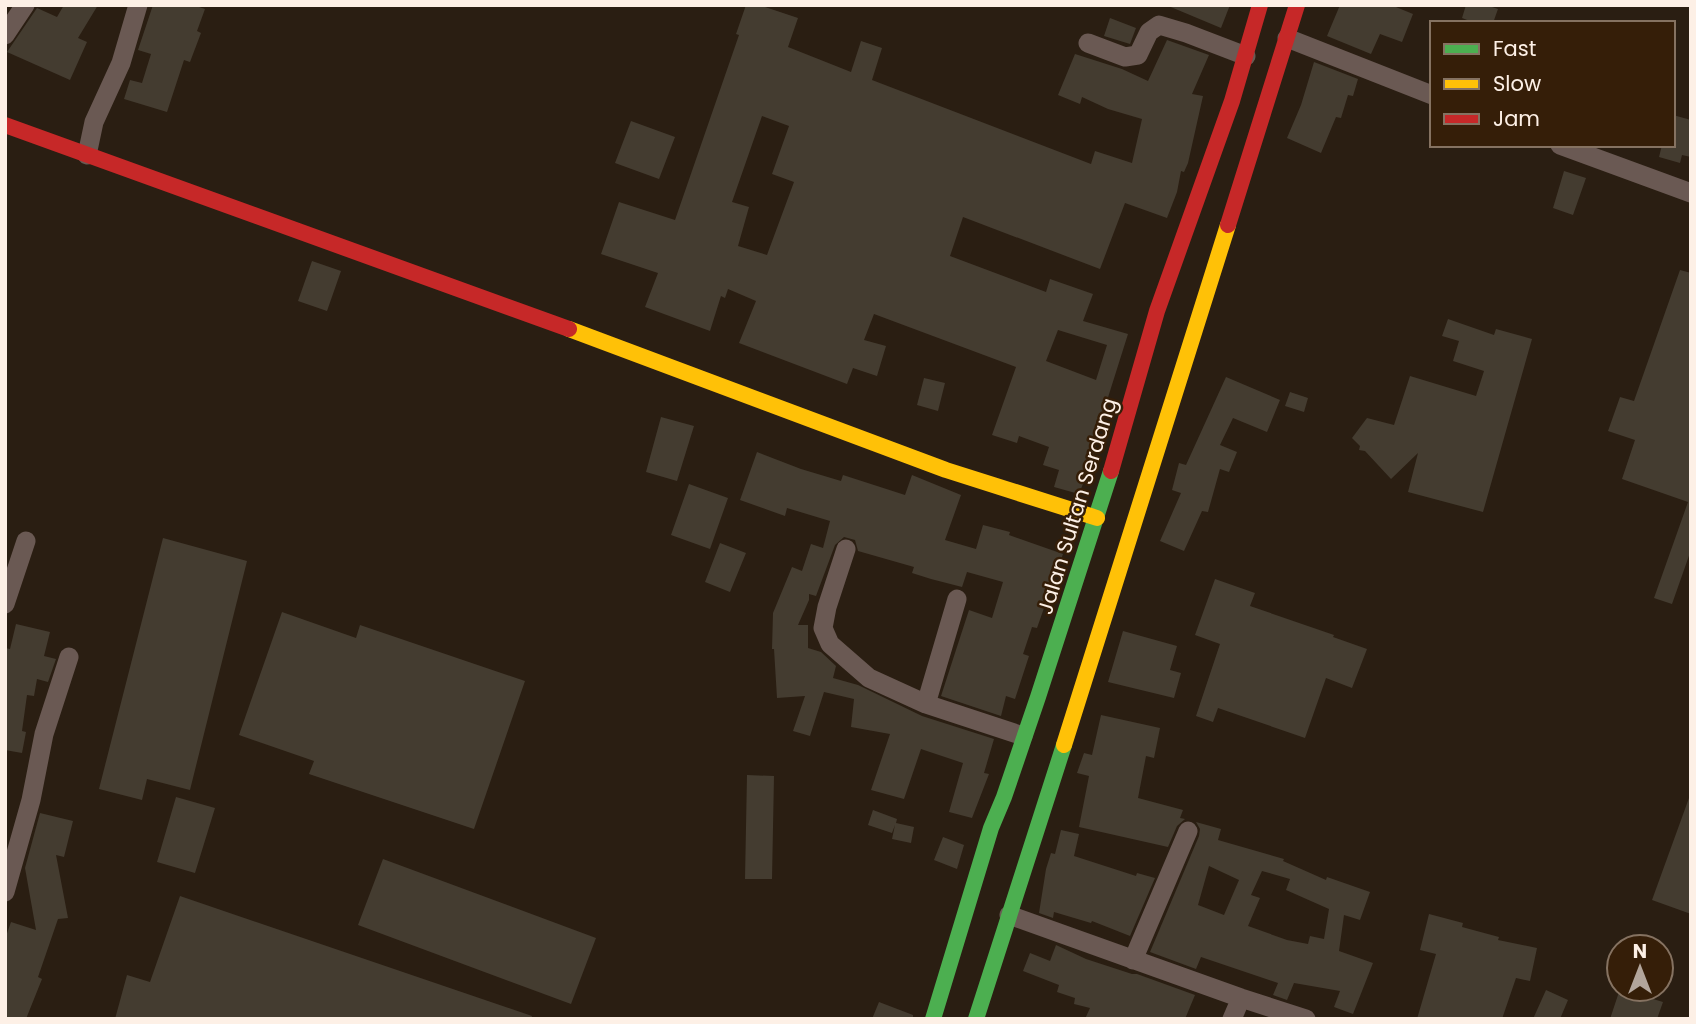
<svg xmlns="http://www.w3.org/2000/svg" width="1696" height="1024" viewBox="0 0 1696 1024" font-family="Poppins,sans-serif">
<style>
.building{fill:#443c30;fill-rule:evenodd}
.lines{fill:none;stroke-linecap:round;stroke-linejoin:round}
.street{stroke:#6a5953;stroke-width:19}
.fast{stroke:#4caf50;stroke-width:16}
.slow{stroke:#ffc107;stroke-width:16}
.jam{stroke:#c62828;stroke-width:16}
.labels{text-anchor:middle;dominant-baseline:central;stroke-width:5;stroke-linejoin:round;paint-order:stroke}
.street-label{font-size:21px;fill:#fdf0e6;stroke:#351e08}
</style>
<rect width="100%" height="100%" fill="#2a1e12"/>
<path class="building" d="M64,5H98L78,38L87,42L70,80L7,52L37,8L57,17Z
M153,5H193L205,9L197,31L201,33L190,62L184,60L167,112L124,99L130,80L142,83L151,54L138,50Z
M746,5H759L798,18L788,47L851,72L861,41L882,48L872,80L1091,164L1095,151L1132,163L1142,119L1108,109L1082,97L1080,104L1058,95L1075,54L1122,69L1148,81L1167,40L1209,55L1192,94L1203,96L1188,163L1184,172L1181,171L1177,192L1167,218L1125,203L1100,269L963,217L950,256L1046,292L1050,279L1093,294L1083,321L1128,334L1093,445L1096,446L1090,466L1079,494L1054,487L1059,470L1043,465L1049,447L1019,436L1017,443L992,435L1016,367L874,314L864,340L886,346L877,376L853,368L847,384L739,343L756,301L728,289L725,298L721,296L710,331L645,307L658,273L601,254L619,202L675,220L739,35L736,34ZM762,116L789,126L772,174L794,182L767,255L738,246L749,207L732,202ZM1058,330L1107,345L1096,380L1046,361Z
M1166,5H1230L1221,28Z
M1340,5H1391L1413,14L1402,42L1380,34L1371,54L1327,36Z
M1466,5H1486L1498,9L1493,23H1475L1462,18Z
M1110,18L1136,28L1130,44L1104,36Z
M1314,62L1358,79L1353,96L1348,95L1341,118L1336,117L1321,153L1287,138L1301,105Z
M1673,115L1691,120V157L1682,155L1680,163L1659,157L1662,145H1673Z
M631,121L675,137L659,179L615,163Z
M1564,171L1586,178L1573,215L1553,208Z
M312,261L341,271L327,311L298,301Z
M1680,270L1691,273V550L1672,604L1654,598L1688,502L1622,479L1635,440L1608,431L1620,397L1634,401Z
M1448,319L1494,335L1496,329L1532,339L1483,512L1408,492L1418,453L1391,479L1365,451L1359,450L1360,446L1352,438L1367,418L1394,425L1410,376L1476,396L1484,371L1453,361L1459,341L1442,336Z
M1226,377L1280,400L1267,432L1233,418L1220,445L1237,452L1229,472L1220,469L1208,512L1202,511L1184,551L1160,541L1181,493L1172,490L1179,463L1186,465Z
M924,378L945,383L938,411L917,405Z
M1290,392L1308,398L1304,412L1285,406Z
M661,417L694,426L677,481L646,472Z
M757,452L801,469L841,481L843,475L905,495L912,475L961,495L945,540L976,549L983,525L1010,532L1009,535L1063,554L1037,628L1032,627L1023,654L1029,656L1015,699L1006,696L1001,716L941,696L969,610L992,618L1003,582L967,572L962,587L931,579L912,573L914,567L858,551L855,540L844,537L835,545L816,596L809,594V600L798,625H808V648L821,652L836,666L833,678L858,685L922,716L994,739L984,773L989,774L972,818L949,812L963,763L921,749L904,799L871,790L890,734L851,727L854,699L824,692L810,736L793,731L805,696L777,698L774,649H772L773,613L792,567L802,571L811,544L823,548L830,521L787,508L785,516L740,500Z
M689,484L728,498L710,549L671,535Z
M163,538L247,561L190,790L147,779L142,800L99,789Z
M720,543L746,553L730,592L705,582Z
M1215,579L1255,593L1250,606L1334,635L1333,637L1367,649L1352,688L1326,678L1305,738L1218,708L1213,722L1196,716L1220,644L1195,635Z
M282,612L356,638L360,625L525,681L474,829L309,774L314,761L239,735Z
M16,624L50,632L44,656L56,659L48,682L37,679L34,696L27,695L22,731L26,732L22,753L5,750V648L10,649Z
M1123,631L1177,646L1170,670L1181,673L1174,698L1108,682Z
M1101,715L1160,728L1154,758L1146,756L1138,798L1183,810L1180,818L1185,819L1177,826L1168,847L1079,827L1089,776L1077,773L1084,753L1092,755Z
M747,775L774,776L772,879H745Z
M176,797L215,808L195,873L157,862Z
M1689,798H1691V914L1652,900Z
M873,810L897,819L896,823L914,827L911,843L892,839L895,825L892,833L868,825Z
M40,813L73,821L64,857L56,855L68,918L58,919L38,977L42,979L26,1019H5V939L11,922L36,930L25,868Z
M1196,822L1221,829L1218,840L1284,859L1283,861L1326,880L1327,877L1370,892L1360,920L1344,915L1339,951L1373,963L1353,1014L1334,1007L1340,991L1294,983L1287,1000L1273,995L1278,983L1201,957L1196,969L1150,952L1199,836L1200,829ZM1209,866L1239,880L1224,915L1198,905ZM1262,871L1290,879L1286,890L1329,909L1324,939L1310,936L1308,944L1287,940L1248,926L1260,898L1251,895Z
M1061,830L1079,834L1074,856L1136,876L1137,873L1155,878L1130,936L1092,921L1091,923L1054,912L1053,918L1039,913L1046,869L1051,853L1055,854Z
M943,837L964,845L957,869L934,860Z
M383,859L596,938L571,1004L358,925Z
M180,896L532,1016L531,1019H115L127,975L150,982Z
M1429,914L1463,923L1462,927L1499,937L1498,940L1537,948L1530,981L1516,978L1502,1019H1417L1436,954L1420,950Z
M1056,945L1086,959L1132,974H1137L1195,995L1185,1019H1085L1090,1008L1074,1004L1075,998L1057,992L1059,985L1023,971L1030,953L1050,961Z
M1620,989L1663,1002L1657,1019H1610Z
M1546,990L1568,1000L1560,1019H1533Z
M879,1002L913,1015V1019H872Z"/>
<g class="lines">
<path class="street" d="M5,35L25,5
M1287,38L1432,95
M1088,43L1125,57L1138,55L1149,32L1159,25L1186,33L1246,56
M1560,145L1691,193
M87,155L94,122L121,63L138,5
M846,549L827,607L823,628L830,644L869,678L926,704L1023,736
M5,604L26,541
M926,704L957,599
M5,892L31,800L44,734L69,657
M1009,915L1241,998L1306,1019
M1133,960L1188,831
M1232,1019L1241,998"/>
<path class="fast" d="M933,1019L991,828L1004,797L1038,697L1111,471
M976,1019L1064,745"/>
<path class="slow" d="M569,329L946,470L1097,518
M1064,745L1228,225"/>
<path class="jam" d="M5,125L569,329
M1228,225L1297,5
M1111,471L1157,311L1232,101L1260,5"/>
</g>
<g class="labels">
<g class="street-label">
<text transform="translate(1077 506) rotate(-73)">Jalan Sultan Serdang</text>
</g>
</g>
<rect width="1696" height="1024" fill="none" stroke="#fdf0e6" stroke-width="14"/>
<rect x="1430" y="21" width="245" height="126" fill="#351e08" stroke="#857261" stroke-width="2"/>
<rect x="1444" y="44" width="35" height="10" fill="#4caf50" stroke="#857261" stroke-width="2"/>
<text x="1493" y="56" font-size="21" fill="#fdf0e6">Fast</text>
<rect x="1444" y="79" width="35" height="10" fill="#ffc107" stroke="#857261" stroke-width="2"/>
<text x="1493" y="91" font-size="21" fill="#fdf0e6">Slow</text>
<rect x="1444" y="114" width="35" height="10" fill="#c62828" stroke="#857261" stroke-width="2"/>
<text x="1493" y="126" font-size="21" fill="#fdf0e6">Jam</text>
<g transform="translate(1640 968)"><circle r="33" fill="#351e08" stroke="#857261" stroke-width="2"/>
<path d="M0-5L12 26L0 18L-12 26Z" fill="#b3a69c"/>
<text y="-10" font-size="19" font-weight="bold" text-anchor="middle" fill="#fdf0e6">N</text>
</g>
</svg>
